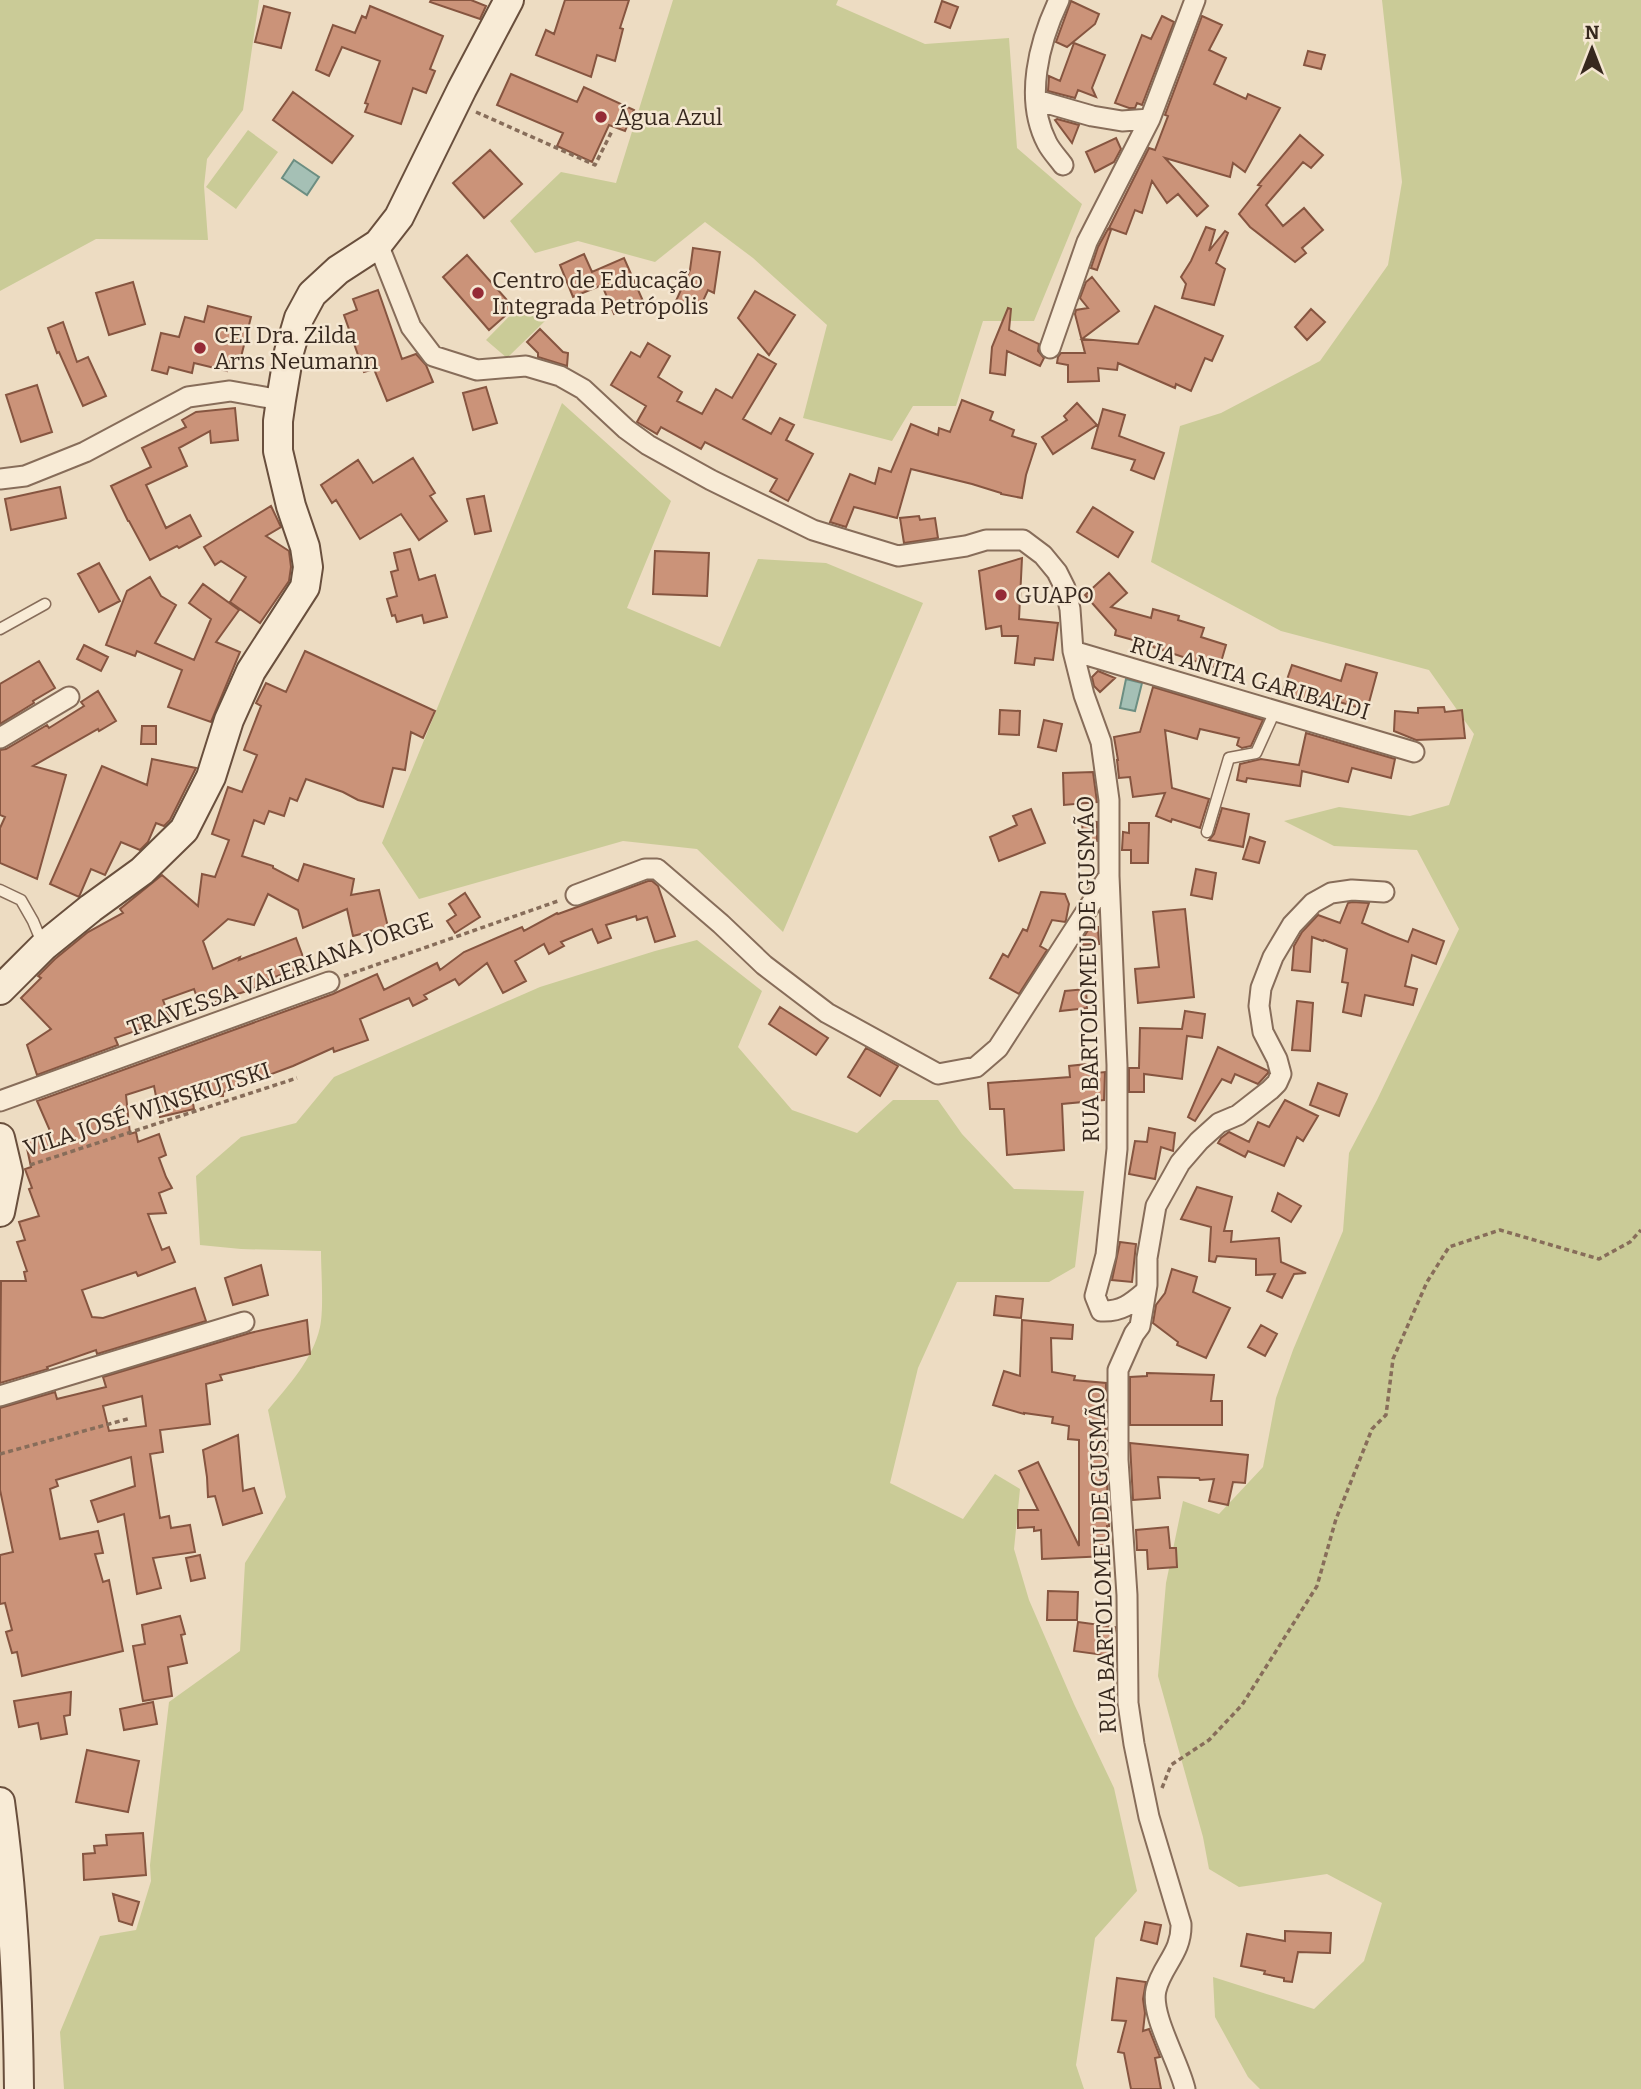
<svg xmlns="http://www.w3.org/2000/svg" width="1641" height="2089" viewBox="0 0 1641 2089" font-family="Bitter,serif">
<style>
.green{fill:#cacb97}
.water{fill:#a5c0b5;stroke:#6c8e82;stroke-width:2}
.building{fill:#cb9379;stroke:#865540;stroke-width:2;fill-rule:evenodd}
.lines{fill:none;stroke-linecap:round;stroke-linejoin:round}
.service-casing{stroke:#876d5a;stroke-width:13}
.minor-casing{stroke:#876d5a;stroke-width:23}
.secondary-casing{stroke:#694f3d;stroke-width:32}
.path{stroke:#876d5a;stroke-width:3.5;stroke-dasharray:5 3.5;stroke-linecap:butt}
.service{stroke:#f8ebd6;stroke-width:10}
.minor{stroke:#f8ebd6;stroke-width:19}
.secondary{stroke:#f8ebd6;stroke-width:28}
.poi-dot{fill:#952b36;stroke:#f5e7d2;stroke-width:2.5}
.labels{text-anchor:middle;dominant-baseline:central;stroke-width:5;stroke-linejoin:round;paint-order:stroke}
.poi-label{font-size:23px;fill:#37281e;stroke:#f5e7d2;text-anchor:start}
.street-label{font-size:23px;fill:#37281e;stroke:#f5e7d2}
</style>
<rect width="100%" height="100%" fill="#eddcc2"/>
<path class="green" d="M0,0H259L243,110L207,159L204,186L208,240L96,239L0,291Z
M673,0H838L836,5L925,44L1009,38L1017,148L1082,204L1034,321H983L956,406H913L892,441L803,418L827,325L753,258L705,222L655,262L578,241L535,253L510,221L561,172L616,183Z
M1382,0H1641V2089H1260L1248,2077L1215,2017L1213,1977L1314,2009L1364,1961L1382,1903L1327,1874L1239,1887L1209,1869L1203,1837L1158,1676L1166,1583L1183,1501L1219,1514L1263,1467L1276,1398L1293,1350L1343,1231L1349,1153L1377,1100L1459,929L1417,850L1334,846L1284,821L1339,807L1410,816L1449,805L1474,734L1429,670L1281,631L1151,562L1180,426L1221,413L1320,361L1388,265L1402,182Z
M248,130L278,152L236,209L206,187Z
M525,300L546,320L507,358L486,340Z
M562,403L671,501L627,608L720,647L758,559L826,563L923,603L783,932L697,849L623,841L419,899L382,843Z
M697,940L762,991L738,1047L792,1110L857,1133L893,1100H938L962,1134L1014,1189L1084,1191L1075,1267L1049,1282H957L918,1368L890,1483L963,1519L995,1474L1020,1489L1014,1549L1029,1600L1074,1704L1114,1788L1137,1891L1095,1938L1076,2065L1084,2089H64L60,2032L100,1936L136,1930L151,1881L150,1865L169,1702L240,1651L245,1563L286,1497L268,1410C289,1385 313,1359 320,1327C324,1309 321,1271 321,1251L241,1249L200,1245L196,1176L241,1137L296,1123L334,1077L540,987L655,951Z"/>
<path class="water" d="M294,160L319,177L307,195L282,178Z
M1126,679L1142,683L1135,711L1120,708Z"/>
<path class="building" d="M431,0H471L486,6L480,19L430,2Z
M565,0H629L620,28L623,29L615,61L597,55L591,77L536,55L546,30L554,34Z
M942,1L958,7L950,28L935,22Z
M1071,1L1099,14L1095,24L1067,47L1056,42Z
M264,6L290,13L281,48L255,42Z
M370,6L443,36L430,69L435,71L426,93L413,88L401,124L365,112L368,104L365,103L380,61L342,47L329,76L316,70L333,25L355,33L362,16L366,18Z
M1162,16L1174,22L1142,105L1137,103L1135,108H1129L1115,103L1142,35L1151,39Z
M1202,16L1222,25L1209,50L1226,58L1214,84L1246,99L1248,94L1280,108L1245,172L1233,163L1230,177L1165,158L1208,206L1197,216L1178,194L1167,203L1152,181L1142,213L1135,210L1126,234L1109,228L1149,148L1155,150L1168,116L1165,115Z
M1074,43L1105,55L1092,88L1096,97L1078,90L1075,98L1048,91L1049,76L1060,81Z
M1308,51L1325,55L1321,69L1304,65Z
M511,74L577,102L584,87L634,110L625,131L609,125L592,162L557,146L563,133L497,105Z
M293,92L353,136L332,163L273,120Z
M1057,119L1079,125L1072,143L1055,120Z
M1300,135L1323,155L1311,168L1303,162L1266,205L1283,226L1304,208L1323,230L1302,248L1306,253L1295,262L1250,227L1239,214L1261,186L1258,185Z
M1116,138L1121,149L1114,162L1095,172L1086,152Z
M490,150L522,184L484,218L453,183Z
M1206,227L1215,230L1209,251L1225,231L1228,233L1216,263L1225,269L1214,305L1182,298L1186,284L1181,277L1191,261Z
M1108,229L1111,230L1097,270L1091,268L1098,247Z
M693,248L720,252L714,293L708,290L697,314L675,303L690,270Z
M584,254L592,272L624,258L643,301L614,314L602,285L573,297L560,265Z
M467,255L514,308L489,330L443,277Z
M1092,277L1119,311L1082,339L1138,344L1155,306L1223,336L1212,361L1205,358L1191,391L1176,384L1175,388L1118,363L1117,370L1098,368L1099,381L1068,382V365L1057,363L1058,357L1061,353H1085L1075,314L1076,310L1088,308L1080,298L1086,282Z
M133,282L145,324L109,335L96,293Z
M378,290L402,359L416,354L426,365L433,382L387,401L374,369L364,372L344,315L357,310L353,299Z
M755,291L795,315L769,355L738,318Z
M208,306L251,317L240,361L234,360L232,364L228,363L227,371L194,363L192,373L169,367L167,374L152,370L161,333L179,337L185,317L204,322Z
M1008,308L1011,309L1009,330L1039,344L1038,351L1044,358L1040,366L1007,351L1005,375L990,373L992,347Z
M1311,309L1325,322L1307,340L1295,327Z
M63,322L77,362L88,357L106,396L83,406L59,352L57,353L48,328Z
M540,329L563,352L568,353L567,366L538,357V353L527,342Z
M648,343L670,356L658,377L682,392L677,401L702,414L716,389L732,398L758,354L776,364L743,419L771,434L780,418L794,425L786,440L813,454L788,501L770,491L777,479L705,442L701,449L661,427L657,434L637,422L646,406L611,385L631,352L640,357Z
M37,385L52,432L21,442L6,395Z
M486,387L497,423L473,430L463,393Z
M962,400L993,412L990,420L1014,430L1012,436L1036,444L1026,475L1022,498L1001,494V493L972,484L911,469L897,518L854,507L846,527L830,522L850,474L875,484L879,468L891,472L911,424L938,435L939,428L950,432Z
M1077,403L1097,425L1053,454L1042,437L1067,420L1064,416Z
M235,408L238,440L211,443L210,431L179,448L187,466L146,485L166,528L190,515L201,536L179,548L177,546L150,560L129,521H128L111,486L151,467L142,448L186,427L182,420L196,412Z
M1103,409L1125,415L1119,436L1164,453L1154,479L1131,470L1135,460L1092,448Z
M413,458L435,493L430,496L447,521L419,540L401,514L360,539L336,500L332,503L321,485L358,460L373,483Z
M60,487L66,518L11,530L5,499Z
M484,496L491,531L475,534L467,499Z
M271,506L281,527L266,536L289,551L291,567L289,581L260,623L230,602L246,577L221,561L215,565L204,547Z
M1093,507L1133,532L1118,557L1077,532Z
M919,516L920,520L935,518L938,538L904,543L900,518Z
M410,549L419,580L435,575L447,617L424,623L422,615L397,622L395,615L392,616L387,599L397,596L391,572L398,570L394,553Z
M655,551L709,553L707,596L653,594Z
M1022,558L1019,619L1058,623L1053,660L1035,658L1034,665L1015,663L1018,636H1002L1001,626L986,629L979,571Z
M99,563L120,601L99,612L78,574Z
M1109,573L1127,593L1111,607L1151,618L1153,609L1179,616L1178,620L1204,628L1201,637L1226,645L1219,669L1144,644V643L1115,635L1116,630L1085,595Z
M150,577L161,596L176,605L155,643L194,660L211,619L189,603L203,584L239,610L216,642L240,652L211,722L168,707L182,670L137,651L135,656L106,645L127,591Z
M84,645L108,657L101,671L77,659Z
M305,651L435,711L423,738L411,732L405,770L393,768L383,807L358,800L343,792L306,779L297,801L290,798L284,816L269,811L264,824L254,820L242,856L273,866V868L298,881L304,864L354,879L351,895L379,890L388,927L353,936L347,909L303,928L298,910L268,894L254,925L228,919L203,941L213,969L240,957L239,960L296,938L306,965L267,980L268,982L247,991L200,1006L194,989L163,1000L170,1019L115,1038L118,1045L37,1075L27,1045L51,1029L21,998L41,978L38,976L55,959L88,932L123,913L120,909L162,875L198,906L202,874L215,877L229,840L212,834L228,787L242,792L257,755L244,750L261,706L256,703L266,683L286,692Z
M39,661L55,688L33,701L34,703L0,724V684Z
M1346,664L1377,673L1367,710L1315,695L1313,704L1282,694L1292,665L1341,681Z
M1098,671L1115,678L1100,692L1094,686L1092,677Z
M1153,687L1263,720L1251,746L1242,748L1237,745L1239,738L1200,729L1197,739L1165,730L1172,788L1209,799L1200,828L1172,819L1171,822L1156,816L1165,793L1133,797L1130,777L1119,778L1117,760H1118L1114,737L1140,732Z
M98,691L116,721L99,731L98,729L33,766L66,775L37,879L0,863V828L5,817L0,815V750L6,749L47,725L49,728L84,706L81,702Z
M1444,707L1445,712L1462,710L1465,738L1416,740L1394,731L1395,711L1418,713V708Z
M1000,710L1020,711L1019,735L999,734Z
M1044,720L1062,724L1056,751L1038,747Z
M142,726H156V744H141Z
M1306,733L1395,759L1391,778L1352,768L1348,782L1302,771L1300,786L1247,778L1246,782L1237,780L1240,764L1261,759L1299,765Z
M152,759L196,768L170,820L164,826L156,823L148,842L140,850L121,842L105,875L91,869L79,897L50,884L102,766L147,785Z
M1093,772L1097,802L1064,805L1063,773Z
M1222,808L1249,814L1243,847L1209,840L1214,834Z
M1031,809L1045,843L999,861L990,837L1017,825L1013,816Z
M1082,821L1097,822V841H1083Z
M1129,823H1149L1148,863H1131V850H1122L1123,832L1129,833Z
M1250,837L1265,842L1259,863L1243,859Z
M1196,869L1216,873L1212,899L1191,895Z
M648,881H652L658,886L675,936L655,942L647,917L637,920L636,916L606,925L611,938L598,943L592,929L561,942L564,946L549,954L544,944L515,961L526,981L503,993L487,963L459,985L455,979L424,995L427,999L413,1006L409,998L360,1019L368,1040L334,1052L333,1048L293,1066L223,1092V1096L192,1097L194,1109L160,1117L154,1086L126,1095L130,1134L136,1132L138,1142L159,1134L166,1155L159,1158L166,1177L172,1188L159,1193L166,1213L148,1214L162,1250L169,1247L175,1262L138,1276L136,1272L82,1290L92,1317L103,1318L195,1288L206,1321L97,1354L96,1350L47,1367L48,1369L0,1383L1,1281H26L24,1272L27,1271L17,1242L25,1240L19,1222L39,1216L29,1189L32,1188L25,1169L31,1167L25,1139L51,1133L37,1101L333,994L377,974L384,990L437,963L440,970L464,952L522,927L524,931L557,913L558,914L580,906Z
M1041,892L1065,894L1069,904L1066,920L1065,922L1052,920L1040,946L1047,950L1019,994L990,978L1003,954L1008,957L1023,929L1027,931Z
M465,893L480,917L455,933L447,921L456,915L449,904Z
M1352,902L1369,903L1362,923L1390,935L1408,942L1413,929L1444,941L1436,964L1412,955L1405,986L1417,989L1413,1005L1365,995L1361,1016L1343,1012L1348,983L1342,982L1347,949L1324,940L1323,941L1312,937L1310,972L1292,970L1294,946L1302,932L1318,915L1340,923L1348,903Z
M1185,909L1194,997L1138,1003L1135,969L1159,967L1153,912Z
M1090,927H1098L1099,944L1079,945Z
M1086,989L1087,1008L1060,1011L1065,991Z
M1297,1001L1313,1003L1310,1051L1292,1050Z
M780,1007L828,1038L816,1055L769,1024Z
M1185,1011L1205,1014L1202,1038L1187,1036L1182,1079L1144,1074V1092H1129V1068H1139L1140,1028L1182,1029Z
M1218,1047L1268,1071V1073L1258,1084L1235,1074L1231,1083L1222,1079L1195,1121L1188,1117Z
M866,1048L898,1066L880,1096L848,1077Z
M1096,1063V1073L1105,1072L1104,1100L1062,1104L1064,1150L1007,1155L1004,1109H990L988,1083L1070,1077L1069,1066Z
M1318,1083L1347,1094L1339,1116L1310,1105Z
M1285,1100L1318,1116L1303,1141L1297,1137L1284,1166L1248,1151L1245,1157L1218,1143L1221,1138L1229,1132L1249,1142L1258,1122L1269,1127Z
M1149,1128L1175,1133L1173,1151L1161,1147L1155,1179L1129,1174L1135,1141L1147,1142Z
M1197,1187L1232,1197L1224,1231H1232L1231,1242L1279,1238L1281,1262L1306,1273L1294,1274L1282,1298L1267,1291L1275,1274L1256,1275V1259L1217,1256L1215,1262L1209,1261L1211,1227L1181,1219Z
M1278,1193L1301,1206L1291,1222L1272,1211Z
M1120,1242L1136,1244L1132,1282L1112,1280Z
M261,1265L268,1295L233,1305L225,1278Z
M1172,1269L1197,1277L1193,1292L1230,1308L1206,1358L1177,1345L1178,1342L1153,1323L1156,1305L1165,1293Z
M996,1296L1023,1299L1021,1318L994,1315Z
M307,1320L310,1354L220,1375L222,1380L206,1384L210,1424L160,1430L163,1452L150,1454L160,1518L169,1516L171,1528L190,1525L195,1552L153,1558L161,1588L137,1594L124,1514L98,1522L91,1501L135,1486L131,1457L56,1480L58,1486L50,1489L60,1539L98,1531L103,1553L95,1554L103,1582L109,1580L123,1651L22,1676L17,1652L12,1653L6,1632L12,1630L5,1603L0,1604V1555L13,1552L0,1490V1408L55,1392L57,1399L106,1387L103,1377L250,1333ZM142,1396L146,1426L109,1431L103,1406Z
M1022,1320L1073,1325L1072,1339L1051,1338L1052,1372L1075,1376L1074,1380L1106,1383V1460L1109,1526H1107L1108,1556L1042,1559L1041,1530L1034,1531V1527L1018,1528V1510H1038L1019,1471L1038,1462L1079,1546V1440L1068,1439L1069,1426L1052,1423L1053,1417L1024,1413V1414L993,1405L1004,1371L1020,1376Z
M1261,1325L1277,1334L1265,1356L1248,1347Z
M1147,1373L1214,1375L1211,1401H1222V1425H1130V1377L1147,1376Z
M238,1435L243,1491L254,1488L262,1513L223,1525L215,1496L208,1497L207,1477L203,1450Z
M1130,1443L1248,1455L1245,1483L1233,1482L1228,1505L1209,1501L1214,1479L1200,1480L1199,1478L1158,1477L1160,1498L1133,1500Z
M1168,1527L1170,1548H1176L1177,1567L1148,1569L1147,1550H1137L1136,1530Z
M200,1555L205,1578L191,1581L186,1558Z
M1048,1591L1078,1592L1077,1620H1047Z
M180,1616L185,1634L181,1635L187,1663L168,1667L172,1696L143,1701L133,1646L145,1644L142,1625Z
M1078,1622L1115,1627L1111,1656L1074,1651Z
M71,1692L70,1715L64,1716L67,1734L41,1739L38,1723L19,1727L14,1701Z
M153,1702L157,1724L124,1730L120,1709Z
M87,1750L139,1761L128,1812L76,1802Z
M143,1833L146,1875L84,1880L83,1854L95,1853L94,1846L107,1845L106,1835Z
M113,1894L139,1902L132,1925L119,1921Z
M1145,1922L1161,1925L1157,1944L1141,1940Z
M1285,1931L1331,1933L1330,1953L1298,1952L1292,1982L1284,1981V1978L1264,1974L1265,1971L1241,1966L1247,1934L1285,1941Z
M1117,1978L1146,1982L1143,1999L1145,2013L1143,2031L1149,2029L1160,2057L1155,2058L1161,2089H1131L1124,2053L1118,2052L1126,2021L1112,2020Z"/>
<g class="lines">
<g class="service-casing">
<path id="service" d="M0,629L45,604
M1207,832L1229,758L1256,753L1275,711
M0,890L21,900L33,921L43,945"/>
</g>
<g class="minor-casing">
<path id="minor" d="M1059,0C1039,42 1024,99 1047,143C1051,151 1058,158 1063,165
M1036,100L1092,116L1122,121L1150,119
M378,244L411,327L433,356L477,370L526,366L560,376L583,389L626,429L648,445L711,480L813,530L898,556L966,546L986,540H1023L1043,555L1057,572L1065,588L1070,609L1073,651L1084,695L1101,742L1109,800V876L1117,1065V1149L1106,1255L1095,1296L1101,1311C1121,1312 1131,1304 1146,1291
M1050,348L1087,242L1150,119L1195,0
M0,479L25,476L85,452L188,397L230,391L281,400
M1073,651L1414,752
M0,738L69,697
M576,895L645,869H657L721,924L764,965L827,1013L938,1074L976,1067L998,1048L1109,876
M0,1101L329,982
M0,1396L244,1322
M1185,2089C1179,2062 1150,2015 1156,1990C1162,1965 1182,1953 1181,1924L1149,1817L1134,1744L1128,1703L1127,1595L1118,1460V1370L1134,1334L1140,1326L1147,1285V1258L1156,1206L1180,1163L1199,1141L1219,1123L1238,1115L1270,1090L1277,1083L1281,1074L1277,1059L1263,1032L1259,1006L1261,988L1273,957L1292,925L1313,903L1331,893L1352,890L1384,892"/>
</g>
<g class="secondary-casing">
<path id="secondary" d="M0,990L44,946L91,908L142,871L184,830L211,777L229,720L251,671L305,587L308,567L305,547L291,506L278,451V421L281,400L289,352L299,318L312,294L338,270L378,244L399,217L462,89L509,0
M0,1138L8,1172L0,1212
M0,1802C13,1896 18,1993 19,2089"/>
</g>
<path class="path" d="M476,112L595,165L612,131
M344,976L558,901
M30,1165L297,1078
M0,1454L131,1418
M1162,1788L1171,1765L1209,1740L1242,1705L1317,1586L1336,1519L1372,1429L1386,1415L1393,1359L1427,1282L1449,1247L1500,1230L1599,1259L1630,1242L1641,1230"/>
<use href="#service" class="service"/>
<use href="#minor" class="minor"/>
<use href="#secondary" class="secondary"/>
</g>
<g class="poi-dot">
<circle cx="601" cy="117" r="7"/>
<circle cx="478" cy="293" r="7"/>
<circle cx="200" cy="348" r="7"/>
<circle cx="1001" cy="595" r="7"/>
</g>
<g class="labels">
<g class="poi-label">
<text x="615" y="117">Água Azul</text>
<text x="492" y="280">Centro de Educação<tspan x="492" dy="26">Integrada Petrópolis</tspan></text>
<text x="214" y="335">CEI Dra. Zilda<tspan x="214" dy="26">Arns Neumann</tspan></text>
<text x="1015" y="595">GUAPO</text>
</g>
<g class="street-label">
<text transform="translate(1250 678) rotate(16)">RUA ANITA GARIBALDI</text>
<text transform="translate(1088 969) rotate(-91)">RUA BARTOLOMEU DE GUSMÃO</text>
<text transform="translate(280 974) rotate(-20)">TRAVESSA VALERIANA JORGE</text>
<text transform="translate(147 1109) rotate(-18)">VILA JOSÉ WINSKUTSKI</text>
<text transform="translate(1102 1560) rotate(-92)">RUA BARTOLOMEU DE GUSMÃO</text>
</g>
</g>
<g transform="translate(1592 49)" stroke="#f5e7d2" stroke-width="5" paint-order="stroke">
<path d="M0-5L12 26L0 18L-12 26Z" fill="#37281e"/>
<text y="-10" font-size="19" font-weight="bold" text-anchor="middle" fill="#37281e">N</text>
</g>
</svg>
